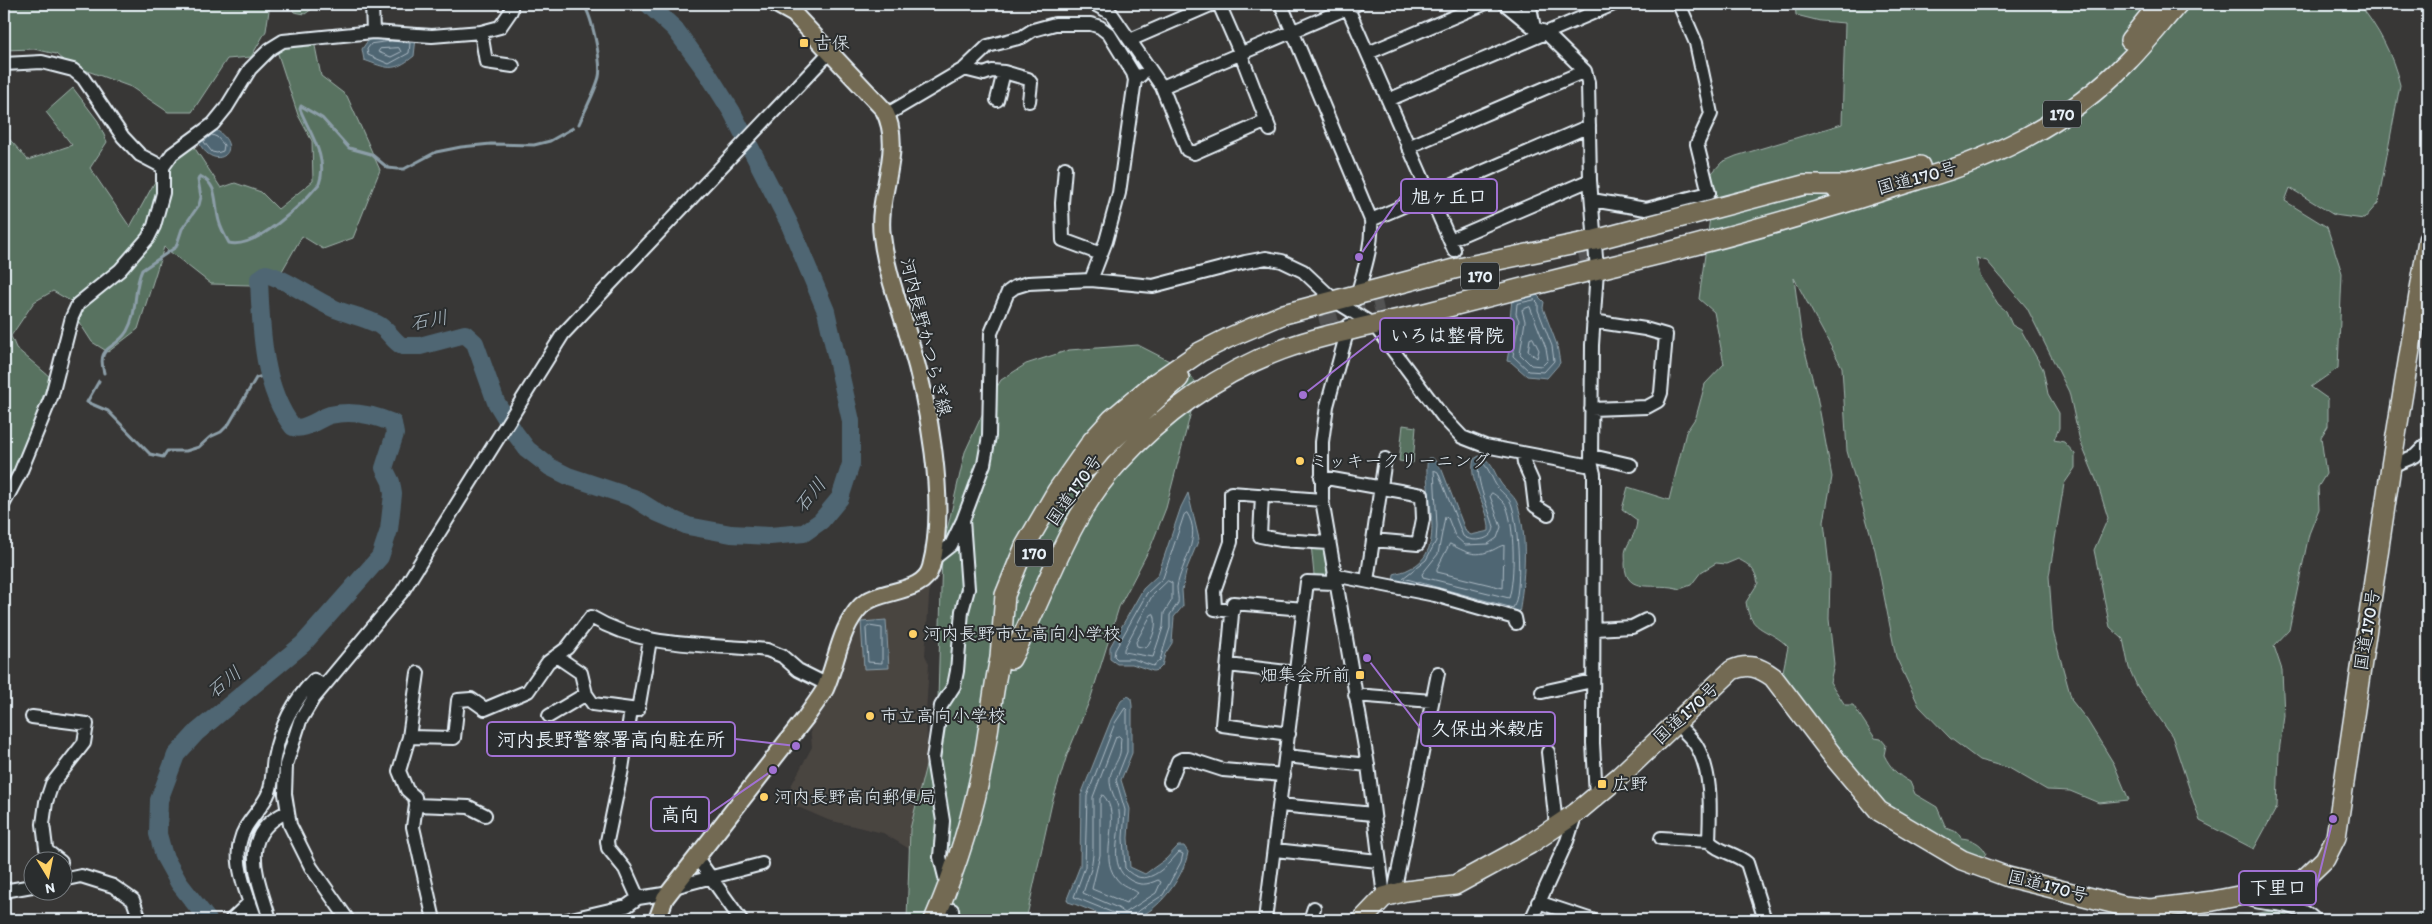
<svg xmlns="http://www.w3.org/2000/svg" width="2432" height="924" viewBox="0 0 2432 924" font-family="Itim,'Klee One',sans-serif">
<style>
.built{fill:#494440}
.green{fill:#587260;stroke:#a0b2ac}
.water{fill:#4f6673;stroke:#8c9ea8}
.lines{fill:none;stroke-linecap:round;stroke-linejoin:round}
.shore{stroke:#abb9c3;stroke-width:1}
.stream{stroke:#8c9ea8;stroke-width:3}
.river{stroke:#4f6673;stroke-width:18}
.highway-tunnel{stroke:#525353;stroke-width:19;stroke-dasharray:19 9;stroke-linecap:butt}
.minor-casing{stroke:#e8f1f8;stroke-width:16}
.major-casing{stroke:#e8f1f8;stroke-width:20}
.highway-casing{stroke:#e8f1f8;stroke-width:22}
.minor{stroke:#2a2d2e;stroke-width:12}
.major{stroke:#736b52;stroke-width:16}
.highway{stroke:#736b52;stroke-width:19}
.poi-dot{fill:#ffd166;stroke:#2a2d2e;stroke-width:2}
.labels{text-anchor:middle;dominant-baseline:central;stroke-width:4;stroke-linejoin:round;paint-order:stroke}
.shield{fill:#2a2d2e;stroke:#afb6bb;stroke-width:1}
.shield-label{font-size:16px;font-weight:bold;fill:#e8f1f8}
.poi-label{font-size:18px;fill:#e8f1f8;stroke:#2a2d2e;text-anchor:start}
.street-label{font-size:18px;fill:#e8f1f8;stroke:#2a2d2e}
.water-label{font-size:19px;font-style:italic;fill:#abb9c3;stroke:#2a2d2e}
.leader{fill:none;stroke:#a171d3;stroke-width:2}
.callout-dot{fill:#a171d3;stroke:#2a2d2e;stroke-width:2}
.callout{fill:#2a2d2e;stroke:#a171d3;stroke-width:2}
.callout-label{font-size:19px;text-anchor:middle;font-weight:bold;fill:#e8f1f8}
</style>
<rect width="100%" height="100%" fill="#383736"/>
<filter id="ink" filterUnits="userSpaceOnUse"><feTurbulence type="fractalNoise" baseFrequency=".02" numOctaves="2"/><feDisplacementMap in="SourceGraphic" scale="10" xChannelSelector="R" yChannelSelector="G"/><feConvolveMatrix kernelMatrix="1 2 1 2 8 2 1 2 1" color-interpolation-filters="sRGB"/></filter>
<g filter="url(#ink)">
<path class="built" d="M930,583L925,655L929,664L926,713L929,782L916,853L883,833L828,820L791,804L786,795L812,747L810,726L812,720L827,699L834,695V682L855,626L868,608Z"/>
<path class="green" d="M4,4H270L266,31L251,57L227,59L192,112H168L131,87L66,63L56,54L34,49L4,50Z
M290,4H319L305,14L294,12Z
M1795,4H2053L2054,6L2056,4H2359C2379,29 2392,53 2400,85L2378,203L2364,219L2334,215L2290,188L2285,201L2327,227L2342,273L2338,368L2311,387L2328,399V426L2321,437L2326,474L2318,487L2319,509L2309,534L2289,630L2274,646L2282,670L2284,716L2279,752L2277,807L2254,849L2200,821L2172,736L2137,686L2129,668L2123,639L2110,627L2094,550L2108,518L2097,482L2080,441L2069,392L2027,308L1987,261L1976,258L1980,275L1998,304L2006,311L2012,325L2021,330L2043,369L2048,394L2059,413V428L2054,440L2064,442L2075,454V468L2064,484L2049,576L2053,632L2072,701L2087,720L2114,764L2129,800L2099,803L2070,791L2047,790L2009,768L1979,760L1950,738L1919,706L1896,657L1875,550L1847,451L1842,367L1794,278L1802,340L1817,396L1832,477L1824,522L1830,575L1829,619L1834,664L1830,682L1845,705H1853L1875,738L1881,739L1886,745L1884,755C1890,767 1897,775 1910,782L1915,794L1937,807L1946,828L1958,833L1961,838C1972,839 1981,843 1986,853L1981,861L1886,808L1782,676L1788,647C1771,628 1750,634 1746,602L1758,583C1755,569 1750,565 1738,559L1726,564L1716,563L1701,572L1691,585L1680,589C1657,581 1625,597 1625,564C1626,560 1624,553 1626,549C1631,537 1636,535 1637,520L1622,509L1628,487L1669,500L1686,432L1696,417L1705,384L1724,364L1714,312L1699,299L1713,195L1711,174L1722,162L1736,156L1842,124L1845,23L1820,21L1796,15Z
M2418,4H2428V27Z
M314,41L321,76L347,96L380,170L353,238L323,249L302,236L282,271L251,285L211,284L164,247L138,329L108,352L92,342L81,325L72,302L53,291L34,302L11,336L16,348L50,377L18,465L4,490V133L28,160L72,145L46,112L73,88L98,121L107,142L90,168L130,227L163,167L192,144L221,188L235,183L261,192L278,209L313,181L312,141L298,115L276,48Z
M1138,345L1185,369L1198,385L1166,508L1151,546L1119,607L1091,697L1067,755L1052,803L1026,920H907L910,829L931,745L938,700L942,552L965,452L987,404L1001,380L1026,364L1069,350Z
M1403,425L1416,427L1413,463L1399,461Z
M1311,544H1323L1328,576L1314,575Z
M2272,911L2301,920H2225V918Z
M2423,915H2428V920H2397Z"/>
<path class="water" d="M391,36L416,38L414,56C393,73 387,68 364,60L362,49L369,39Z
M213,128C250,149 212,177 197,138Z
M1536,294L1544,302L1543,308L1557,345L1560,363L1547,378L1527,376L1511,362L1507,361L1514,320L1510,318L1512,299Z
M1479,456C1491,459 1494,472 1500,482C1505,490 1514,495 1517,503C1529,538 1524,580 1519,615L1393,583L1394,574C1399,572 1404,572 1409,569C1451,550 1421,491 1428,458H1433L1442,470L1466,532L1471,535L1489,531C1490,507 1467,484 1474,459Z
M1188,493L1199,539L1187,568L1182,590L1183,606L1174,617L1172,643L1165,654L1162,666L1158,670L1153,671L1132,664H1117L1110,659V647L1143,589L1158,575L1181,507Z
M886,620L889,668L864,669L861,622Z
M1128,696L1131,698L1132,706V753L1121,780L1130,809L1128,838L1130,867L1145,874L1166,859L1178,846H1184L1188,852C1184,879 1151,924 1120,920C1103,917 1085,907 1068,902L1067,899L1080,866L1081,795L1111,720L1121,701Z"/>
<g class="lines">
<path class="shore" d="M392,41L410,43L409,53L389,64L368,55L367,49L371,44Z
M399,48L401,52L391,57L378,52L380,49Z
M212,135L217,137L224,145L223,151L217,153L212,152L204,142Z
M1535,300L1538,303V310L1552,346L1554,361L1544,372L1529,371L1513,356L1519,320L1516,314L1517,304Z
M1530,307L1546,348L1548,360L1542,366L1531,365L1520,354L1525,321L1522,310Z
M1533,338L1539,350L1537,358L1528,351L1530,339Z
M1482,462C1490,469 1492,480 1498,488C1503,494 1510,498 1512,506C1518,525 1523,592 1513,608L1403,578L1426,560L1436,541L1437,526L1434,470L1438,472L1463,536C1472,543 1493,541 1494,527C1489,509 1475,481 1479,463Z
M1492,493C1496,495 1503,501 1506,506C1515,526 1515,578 1509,598L1423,577L1422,574L1438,554L1445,517L1448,518L1455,536L1465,545L1488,544L1497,538L1501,527L1490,496Z
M1187,513C1203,537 1181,563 1177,587C1177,593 1179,598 1178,603L1170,615V628L1160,660L1153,666L1133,659H1117L1114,656L1115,650L1147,593L1163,578L1184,515Z
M1450,544C1466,552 1474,558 1493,550C1497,548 1500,546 1504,545L1503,588L1437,572V569Z
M1168,581L1172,583V600L1164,613L1163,627L1153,657L1124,652V649L1152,596Z
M1154,614C1158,625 1153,638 1146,648L1137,646L1136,642L1151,615Z
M869,626L882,628V663L868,662L866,629Z
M1119,736L1121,738C1120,743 1121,749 1120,753C1118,762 1111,769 1110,778C1109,790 1117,800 1119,811C1122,833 1106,866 1130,880C1140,886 1147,885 1158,880L1161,882L1156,893L1125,913L1118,908L1083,893L1091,869L1093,855V797L1116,737Z
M1103,795C1124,816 1097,855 1116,878C1121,886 1132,888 1138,893L1126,903L1092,889L1100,855V799Z
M1119,920L1116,914L1074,897L1085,867L1087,796L1115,723L1125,708L1127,710V752L1116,780L1125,810L1123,838L1125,868C1145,891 1165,868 1179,852L1183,854L1181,862L1163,895L1134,914L1132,920"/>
<path class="stream" d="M579,124C585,110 595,92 599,77C602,63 592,15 583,4
M104,373C96,344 115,351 127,331C138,312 133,289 142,270L176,247L182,229L199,205L201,197L198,180L200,176C219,185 214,203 219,221C221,229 225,236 229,243C256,250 303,203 319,184C329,158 309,132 300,109L301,106L322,118L349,148L371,154L388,168L397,169H404L436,152L461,147L491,144L534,145L550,141L573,128
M99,381L87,402L108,411L150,454L163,457L167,451H186L199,447L210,437L221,432L229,424L256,378L269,374"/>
<path class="river" d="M208,920L179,883L164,856L158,834L159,800L176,755L197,732L303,644L380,557L389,530L393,494L391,482L384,468L395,434L393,423C374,415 351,410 330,415C319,418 305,431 293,427C262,387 261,327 259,279L266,274C289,280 312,299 335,309C350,315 365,317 379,325C389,331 393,341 402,346H420L465,334L475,343L496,402L515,433L527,449L550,467L568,476L634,498L658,513L688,526L731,534L770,536L804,533L821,521L840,498L851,464V421L826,311L789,223L732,112L708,74L675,29L648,4"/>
<path class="highway-tunnel" d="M1580,262L1606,255
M1318,316L1382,301"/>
<g class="minor-casing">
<path id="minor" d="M372,4L373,32
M1094,4L1111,13L1162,87L1187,150L1194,153L1267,121
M1219,4L1240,52L1270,130
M1281,4L1371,220C1373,247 1363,273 1356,299
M1346,4L1454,250
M1525,4L1531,12L1534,28
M481,32L486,62L513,66
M1130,40L1213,4
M1368,53L1484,4
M4,64L42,62L73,70L83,78L123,137L140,155L163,167
M964,69L984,74L992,71L1004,72L1028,79L1031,83L1029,101
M1162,87L1357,4
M997,100L1004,72
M1388,100L1614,4
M886,115L964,69L988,46L1022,37L1033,30L1055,24H1091L1100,27L1109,34L1133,73L1135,80
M1408,147L1585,71
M1065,168L1062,203L1063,240L1101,254
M1592,200L1646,209L1709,193L1697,144L1711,114L1696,43L1679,4
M1371,220L1589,126
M1450,240L1590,180
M1091,280L1106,241L1119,193L1135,80L1141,75
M1349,325L1327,406L1322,442V500L1368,765L1384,897
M1591,409L1647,407L1658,401L1661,393L1666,335L1645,329L1593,321
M1523,454L1524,463L1532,481L1535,506L1548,514
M1592,456L1631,465
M1591,462L1594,474L1593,743L1596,796
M2391,466L2415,456L2428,443
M1321,477L1422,495L1423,519L1418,544L1373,540
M1262,495L1260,536L1281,540L1329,543
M4,503L20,473L52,395L72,317L78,304L120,270L148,238L154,226L163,193V167L172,154L213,124L226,108L250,69L270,49L283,41L373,32L432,36L481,32L500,27L511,11V4
M932,560L951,545L963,520L984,464L989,436L991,333L1008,292L1015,287L1028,283L1091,280L1153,286L1245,262L1266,258L1282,261L1303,271L1335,301L1374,325L1443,417L1462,437L1485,446L1586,465L1591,462L1592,345L1597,270L1590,180L1588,82L1585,71L1545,32L1534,28L1505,4
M1334,575L1435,595L1515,618L1516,623
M1367,581L1385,459
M1233,611L1215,609L1214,591L1231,542V493L1322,500
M1594,629L1632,627L1646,620
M556,656L581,673L586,694
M1228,665L1296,673
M418,673L409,737L399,771L407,790L415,797L416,805L413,827L434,920
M1542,692L1592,681
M1355,695L1432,701
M631,710L622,769L607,841L608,848L625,869L638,898
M549,716L586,694L593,704L638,710L650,640
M32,717L87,724L84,743L52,784L46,802L43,824L46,848L47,851L61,862
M1675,722C1682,730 1691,737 1696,745C1713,773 1710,810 1709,841C1718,852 1736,853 1747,863L1765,920
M1289,734L1222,725L1233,603L1304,609
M409,737L454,738L458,700L471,699L485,709L528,691L548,662L567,648L591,617C646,650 706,643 767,650L782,656L798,670L826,684
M1548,752L1556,825
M1286,756L1368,765
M1170,782L1178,761L1182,759H1189L1223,770L1284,775
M416,805L469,807L485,815
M1280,805L1373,814
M1661,838L1709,841
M1275,850L1378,861
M697,858L741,920
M62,880L81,876L113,886L133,900L140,920
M674,887L762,864
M948,889L940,857L943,821L933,759L941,706L954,686L957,671L962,611L968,589L963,520
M4,891L32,886
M1394,893L1438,673
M2245,895C2257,909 2293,897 2315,920
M1538,902L1592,920
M952,910L953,920
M231,920L250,902
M256,920C248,897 234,866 240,842C244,822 262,810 269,792C273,782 272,769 274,758C280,728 293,701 314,680L324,686
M270,920C259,880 235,835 287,812
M348,920L311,867L290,825L285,794L286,765L300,721L313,699L402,592L563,334L829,53
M567,920L627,906L638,898L670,893
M1265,920L1307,582L1335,583
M1310,920L1314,908
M1531,920L1567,841L1576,813"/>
</g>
<g class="major-casing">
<path id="major" d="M657,920L665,898L806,717C812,708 820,698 825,689C837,662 840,627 861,606C879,588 924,595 931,567C948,503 928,401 909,338C899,305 886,271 882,236C876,194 905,150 884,110L794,14L776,4"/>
</g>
<g class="highway-casing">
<path id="highway" d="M2130,40L2159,4
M1904,183C1988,163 2068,123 2128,61C2146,43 2161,23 2178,4
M1835,188L1920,166
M1088,467L1101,451L1179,378
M1000,657L1005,595L1025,546L1057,491L1092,441L1112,419L1151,386L1200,352L1228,338L1284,314L1454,269L1595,240L1804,185H1846
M1011,659C1046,594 1066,519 1117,464C1162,415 1218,374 1281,350C1327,333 1381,324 1429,312C1487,297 1545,282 1603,268C1709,243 1813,214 1917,180
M934,920C957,867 974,813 984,756C991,720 993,682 1003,646
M1362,920L1384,897L1406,891L1455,885L1530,844L1576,813L1620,776L1732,670C1748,663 1759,667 1773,677L1836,760L1879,811L1962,860L2008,877L2124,906L2150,909L2213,901L2283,887L2303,880L2325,859L2336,837L2391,466L2428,240"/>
</g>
<use href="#minor" class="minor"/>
<use href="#major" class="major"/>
<use href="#highway" class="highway"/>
</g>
</g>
<g class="poi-dot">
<rect x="799" y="38" width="10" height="10" rx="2.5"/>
<circle cx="1300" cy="461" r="5"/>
<circle cx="913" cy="634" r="5"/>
<rect x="1355" y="670" width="10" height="10" rx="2.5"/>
<circle cx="870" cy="716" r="5"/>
<rect x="1597" y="779" width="10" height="10" rx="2.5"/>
<circle cx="764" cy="797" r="5"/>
</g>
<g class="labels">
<g class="shield">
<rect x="2043" y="100.5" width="38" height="27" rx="4"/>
<rect x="1461" y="262.5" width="38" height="27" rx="4"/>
<rect x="1015" y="539.5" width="38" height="27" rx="4"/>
</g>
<g class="shield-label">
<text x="2062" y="114">170</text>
<text x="1480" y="276">170</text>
<text x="1034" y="553">170</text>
</g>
<g class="poi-label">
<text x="814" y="43">古保</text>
<text x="1310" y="461">ミッキークリーニング</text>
<text x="923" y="634">河内長野市立高向小学校</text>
<text x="1350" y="675" text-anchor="end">畑集会所前</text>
<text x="880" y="716">市立高向小学校</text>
<text x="1612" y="784">広野</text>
<text x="774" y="797">河内長野高向郵便局</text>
</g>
<g class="street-label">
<text transform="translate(1917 178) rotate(-15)">国道170号</text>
<text transform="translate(926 337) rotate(76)">河内長野かつらぎ線</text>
<text transform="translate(1074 490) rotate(-55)">国道170号</text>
<text transform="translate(2367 630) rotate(-81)">国道170号</text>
<text transform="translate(1686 713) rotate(-43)">国道170号</text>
<text transform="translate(2048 886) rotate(14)">国道170号</text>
</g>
<g class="water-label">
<text transform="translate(429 320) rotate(-11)">石川</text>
<text transform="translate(810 495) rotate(-51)">石川</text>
<text transform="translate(224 682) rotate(-39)">石川</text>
</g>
</g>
<path class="leader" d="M1359 257L1401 196M1303 395L1380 335M1367 658L1421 729M796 746L735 739M773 770L709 814M2333 819L2316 888"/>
<g class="callout-dot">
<circle cx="1359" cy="257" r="5"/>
<circle cx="1303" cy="395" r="5"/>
<circle cx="1367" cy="658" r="5"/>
<circle cx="796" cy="746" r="5"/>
<circle cx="773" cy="770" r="5"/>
<circle cx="2333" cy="819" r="5"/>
</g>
<g class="callout">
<rect x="1401" y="179" width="96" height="34" rx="5"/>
<rect x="1380" y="318" width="134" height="34" rx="5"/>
<rect x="1421" y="712" width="134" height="34" rx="5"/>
<rect x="487" y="722" width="248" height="34" rx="5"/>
<rect x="651" y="797" width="58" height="34" rx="5"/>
<rect x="2239" y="871" width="77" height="34" rx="5"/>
</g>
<g class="callout-label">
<text x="1449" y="203">旭ヶ丘口</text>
<text x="1447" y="342">いろは整骨院</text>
<text x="1488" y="735">久保出米穀店</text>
<text x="611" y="746">河内長野警察署高向駐在所</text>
<text x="680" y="821">高向</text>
<text x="2278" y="894">下里口</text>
</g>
<rect width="2432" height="924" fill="none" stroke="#2a2d2e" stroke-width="20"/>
<rect x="10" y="10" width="2412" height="904" fill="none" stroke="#e8f1f8" stroke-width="2" filter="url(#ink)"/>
<g transform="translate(48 876) rotate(170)"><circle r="24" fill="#2a2d2e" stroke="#767b7f"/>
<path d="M0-4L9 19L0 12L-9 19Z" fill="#ffd166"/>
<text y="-8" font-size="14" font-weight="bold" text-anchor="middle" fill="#e8f1f8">N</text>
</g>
</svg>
